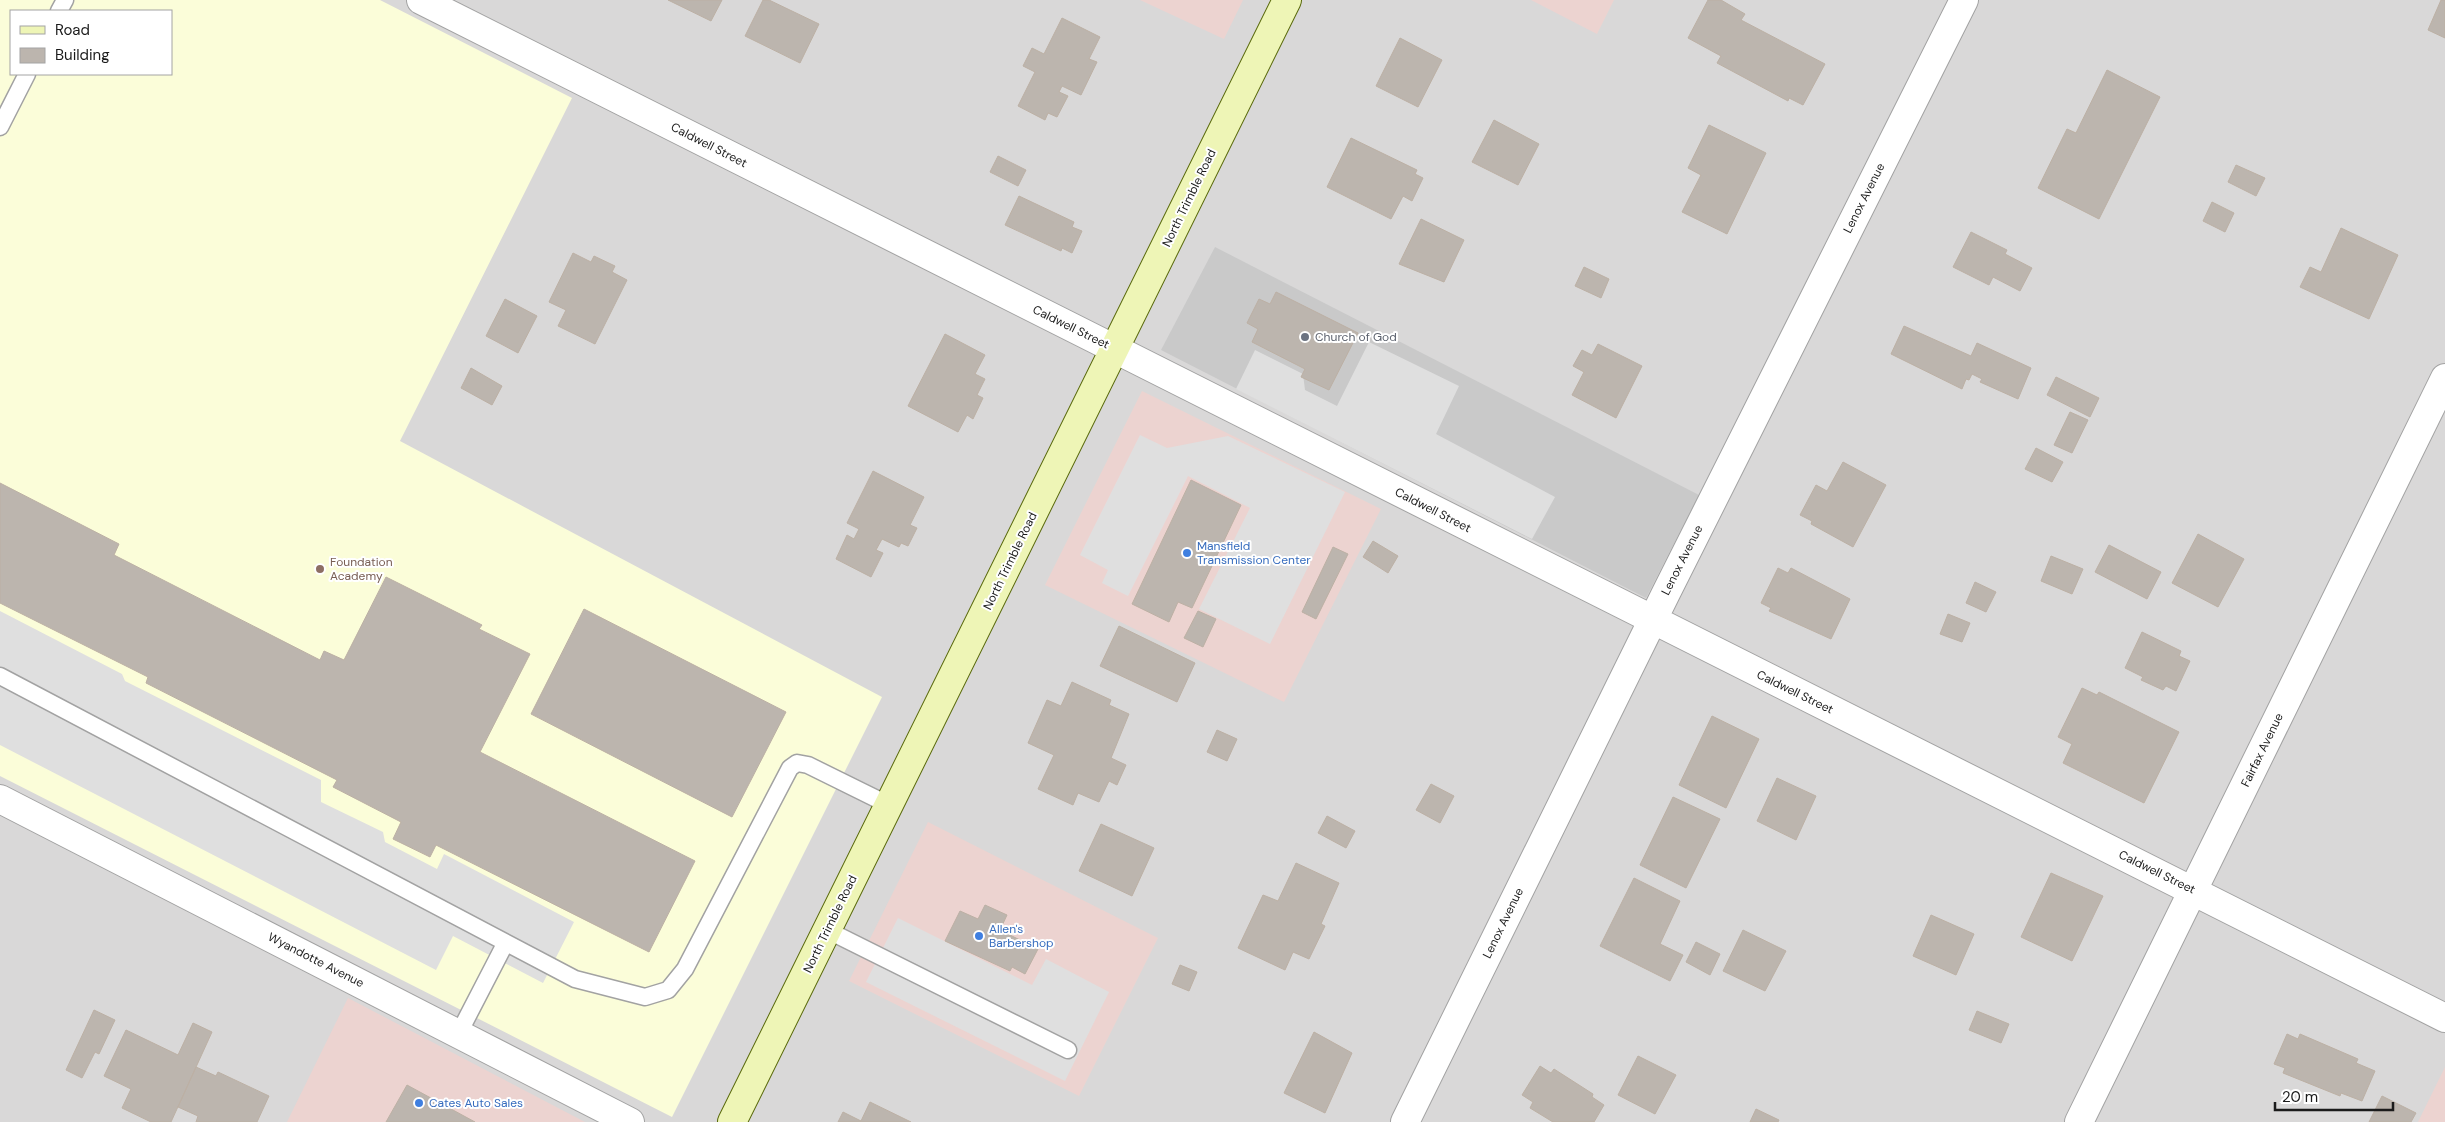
<svg xmlns="http://www.w3.org/2000/svg" width="2445" height="1122" viewBox="0 0 2445 1122" font-family="'DM Sans',sans-serif">
<style>
.residential{fill:#d9d8d8;fill-rule:evenodd}
.commercial{fill:#ecd3d0}
.education{fill:#fbfdd9;fill-rule:evenodd}
.religious{fill:#c9c9c9}
.parking{fill:#dfdfdf}
.building{fill:#bcb5ae;stroke:#bcb0a4}
.lines{fill:none;stroke-linecap:round;stroke-linejoin:round}
.lane-casing{stroke:#a2a2a2;stroke-width:19}
.street-casing{stroke:#a2a2a2;stroke-width:30}
.secondary-casing{stroke:#59690b;stroke-width:30}
.lane{stroke:#fff;stroke-width:16}
.street{stroke:#fff;stroke-width:28}
.secondary{stroke:#eef5b6;stroke-width:28}
.worship-dot{fill:#6b7280;stroke:#fff;stroke-width:2}
.shop-dot{fill:#3f7fe0;stroke:#fff;stroke-width:2}
.education-dot{fill:#8d6e63;stroke:#fff;stroke-width:2}
.labels{text-anchor:middle;dominant-baseline:central;stroke-width:4;stroke-linejoin:round;paint-order:stroke}
.street-label{font-size:12px;fill:#1b1b1b;stroke:#fff}
.worship-label{font-size:12px;fill:#5b616d;stroke:#fff;text-anchor:start}
.shop-label{font-size:12px;fill:#366cbe;stroke:#fff;text-anchor:start}
.education-label{font-size:12px;fill:#785e54;stroke:#fff;text-anchor:start}
</style>
<rect width="100%" height="100%" fill="#ece9e1"/>
<path class="residential" d="M0,0H2445V1122H0ZM11,11H171V74H11Z"/>
<path class="commercial" d="M1140,0H1243L1224,39Z
M1531,0H1614L1597,34Z
M1142,391L1381,509L1284,702L1045,585Z
M928,822L1158,938L1079,1096L849,981Z
M348,998L585,1122H287Z
M2445,1067V1122H2418Z"/>
<path class="education" d="M0,0H380L572,98L400,441L882,697L672,1117L0,776ZM11,11H171V74H11Z"/>
<path class="religious" d="M1215,247L1699,495L1646,598L1161,350Z"/>
<path class="parking" d="M1369,342L1459,386L1436,434L1555,497L1532,539L1236,389L1255,350L1303,374L1305,390L1337,406Z
M1140,435L1167,448L1228,436L1345,492L1270,644L1199,609L1250,508L1188,476L1128,596L1102,583L1108,570L1080,555Z
M0,611L122,674L125,681L321,780V802L383,832L385,842L437,869L444,854L574,922L543,983L453,936L436,970L0,745Z
M898,918L1032,985L1046,959L1109,992L1065,1081L866,982Z"/>
<path class="building" d="M668,0H722L711,21Z
M763,0H769L819,24L800,63L745,36Z
M1708,0H1721L1745,14L1741,20L1825,64L1803,105L1789,98L1788,101L1717,63L1721,56L1688,38Z
M2441,0H2445V38L2428,30Z
M1062,18L1100,37L1089,59L1097,62L1081,95L1062,86L1059,92L1068,96L1057,117L1048,113L1045,120L1018,106L1035,72L1023,66L1032,48L1044,54Z
M1400,38L1442,60L1418,107L1376,86Z
M2107,70L2160,97L2099,219L2038,188L2067,129L2076,133Z
M1494,120L1539,144L1518,185L1472,162Z
M1709,125L1766,153L1727,234L1682,212L1701,175L1688,168Z
M1351,138L1417,170L1415,174L1423,178L1412,201L1403,196L1391,219L1327,187Z
M998,156L1026,170L1018,186L990,172Z
M2236,165L2265,178L2256,196L2228,182Z
M1019,196L1074,222L1072,227L1082,231L1072,253L1062,248L1061,251L1005,225Z
M2212,202L2234,213L2225,232L2203,221Z
M1421,219L1464,240L1444,282L1399,264Z
M2341,228L2398,255L2369,319L2300,287L2310,267L2321,272Z
M1971,232L2007,250L2005,254L2032,268L2020,291L1993,277L1989,285L1953,267Z
M573,253L591,262L594,256L615,266L612,272L627,280L595,344L558,326L566,310L549,302Z
M1584,267L1609,279L1601,298L1575,286Z
M1276,292L1358,333L1329,390L1301,377L1305,369L1252,342L1258,329L1247,323L1259,299L1270,304Z
M505,299L537,316L518,353L486,336Z
M1904,326L1971,356L1977,343L2031,368L2018,399L1980,382L1982,379L1972,374L1969,380L1966,379L1962,389L1891,354Z
M945,334L985,355L975,374L985,379L977,395L983,398L973,419L967,415L958,432L908,406Z
M1598,344L1642,366L1616,418L1572,395L1584,372L1573,366L1582,350L1592,355Z
M471,368L502,386L492,405L461,388Z
M2056,377L2099,398L2090,417L2047,395Z
M2070,412L2088,420L2072,453L2054,445Z
M2036,448L2063,462L2052,482L2025,469Z
M1843,462L1886,485L1853,547L1811,524L1812,521L1800,515L1816,485L1827,491Z
M873,471L924,497L910,525L917,528L908,546L901,543L899,547L882,539L876,550L883,553L871,577L836,559L847,535L854,539L859,529L847,523Z
M1191,480L1241,505L1192,608L1178,602L1169,622L1132,604Z
M0,483L119,544L114,555L320,660L324,651L344,660L386,577L482,625L479,629L530,654L480,752L695,861L649,952L436,845L430,857L393,839L401,822L333,787L337,780L146,683L148,677L0,603Z
M2198,534L2244,559L2218,607L2172,583Z
M1373,541L1398,556L1388,573L1363,557Z
M2109,545L2161,572L2147,599L2095,572Z
M1333,547L1348,554L1316,619L1302,612Z
M2051,556L2083,569L2072,594L2041,581Z
M1778,568L1788,573L1791,568L1850,599L1831,639L1769,611L1771,608L1761,603Z
M1975,582L1996,592L1986,612L1966,603Z
M584,609L786,712L732,817L531,714Z
M1198,611L1216,619L1203,647L1184,638Z
M1948,614L1970,623L1962,642L1940,634Z
M1119,626L1195,663L1177,702L1100,666Z
M2142,632L2181,651L2179,656L2190,661L2176,691L2166,686L2163,690L2141,680L2143,677L2125,668Z
M1072,682L1111,700L1109,705L1129,714L1111,758L1126,765L1117,785L1109,781L1099,802L1078,793L1073,805L1038,789L1054,755L1028,743L1047,700L1061,706Z
M2082,688L2097,695L2099,692L2179,732L2144,803L2063,763L2072,744L2058,737Z
M1712,716L1759,739L1726,808L1679,785Z
M1217,730L1237,739L1227,761L1207,752Z
M1777,778L1816,796L1796,840L1757,821Z
M1431,784L1454,796L1440,823L1416,810Z
M1673,797L1720,819L1686,888L1640,865Z
M1327,816L1355,831L1346,848L1318,833Z
M1101,824L1154,848L1132,896L1079,871Z
M1296,863L1339,883L1321,924L1325,926L1309,959L1293,952L1285,970L1238,948L1263,895L1278,901Z
M2051,873L2103,896L2072,961L2021,937Z
M1634,878L1680,901L1660,944L1683,955L1670,981L1600,946Z
M985,905L1007,915L1000,930L1038,949L1025,974L1012,967L1010,971L945,941L960,911L978,919Z
M1931,915L1974,934L1956,975L1913,956Z
M1743,930L1786,951L1765,991L1723,971Z
M1696,942L1720,954L1710,975L1686,962Z
M1180,965L1197,972L1189,991L1172,984Z
M94,1010L115,1020L99,1054L95,1052L82,1078L66,1070Z
M1977,1011L2009,1024L2001,1043L1969,1030Z
M193,1023L212,1032L171,1122H151L122,1108L131,1089L104,1076L126,1030L178,1055Z
M1314,1032L1352,1053L1325,1113L1284,1093Z
M2287,1034L2298,1039L2300,1034L2358,1059L2356,1063L2375,1071L2362,1101L2341,1093L2340,1096L2283,1073L2285,1068L2274,1064Z
M1638,1056L1676,1075L1655,1114L1618,1095Z
M1540,1066L1551,1073L1554,1069L1593,1094L1592,1097L1604,1105L1594,1122H1553L1530,1108L1533,1102L1522,1095Z
M196,1067L216,1076L218,1072L269,1096L257,1122H196L198,1116L178,1107Z
M407,1085L475,1122H386Z
M2382,1096L2416,1113L2411,1122H2369Z
M870,1102L911,1122H838L843,1112L861,1121Z
M1756,1109L1779,1120L1778,1122H1750Z"/>
<g class="lines">
<g class="lane-casing">
<path id="lane" d="M59,11L65,0
M0,127L27,74
M0,676L575,979L645,997L668,990L685,969L790,768L797,763L808,765L889,805
M827,930L1068,1050
M459,1033L505,944"/>
</g>
<g class="street-casing">
<path id="street" d="M421,0L2445,1018
M0,799L630,1122
M1405,1122L1666,593L1964,0
M2079,1122L2445,378"/>
</g>
<g class="secondary-casing">
<path id="secondary" d="M732,1122L1287,0"/>
</g>
<use href="#lane" class="lane"/>
<use href="#street" class="street"/>
<use href="#secondary" class="secondary"/>
</g>
<circle class="worship-dot" cx="1305" cy="337" r="5"/>
<g class="shop-dot">
<circle cx="1187" cy="553" r="5"/>
<circle cx="979" cy="936" r="5"/>
<circle cx="419" cy="1103" r="5"/>
</g>
<circle class="education-dot" cx="320" cy="569" r="5"/>
<g class="labels">
<g class="street-label">
<text transform="translate(709 145) rotate(27)">Caldwell Street</text>
<text transform="translate(1189 198) rotate(-64)">North Trimble Road</text>
<text transform="translate(1864 198) rotate(-63)">Lenox Avenue</text>
<text transform="translate(1071 327) rotate(26)">Caldwell Street</text>
<text transform="translate(1433 510) rotate(27)">Caldwell Street</text>
<text transform="translate(1682 560) rotate(-63)">Lenox Avenue</text>
<text transform="translate(1010 561) rotate(-64)">North Trimble Road</text>
<text transform="translate(1795 692) rotate(26)">Caldwell Street</text>
<text transform="translate(2262 750) rotate(-64)">Fairfax Avenue</text>
<text transform="translate(2157 872) rotate(26)">Caldwell Street</text>
<text transform="translate(1503 923) rotate(-64)">Lenox Avenue</text>
<text transform="translate(830 924) rotate(-64)">North Trimble Road</text>
<text transform="translate(316 960) rotate(27)">Wyandotte Avenue</text>
</g>
<g class="worship-label">
<text x="1315" y="337">Church of God</text>
</g>
<g class="shop-label">
<text x="1197" y="546">Mansfield<tspan x="1197" dy="14">Transmission Center</tspan></text>
<text x="989" y="929">Allen's<tspan x="989" dy="14">Barbershop</tspan></text>
<text x="429" y="1103">Cates Auto Sales</text>
</g>
<g class="education-label">
<text x="330" y="562">Foundation<tspan x="330" dy="14">Academy</tspan></text>
</g>
</g>
<rect x="10" y="10" width="162" height="65" fill="#ffffff" stroke="#a4a4a4"/>
<rect x="20" y="26" width="25" height="8" fill="#eef5b6" stroke="#a4a4a4"/>
<text x="55" y="35" font-size="15" fill="#1b1b1b">Road</text>
<rect x="20" y="48" width="25" height="15" fill="#bcb5ae" stroke="#a4a4a4"/>
<text x="55" y="60" font-size="15" fill="#1b1b1b">Building</text>
<path d="M2275 1102v8h118v-8" fill="none" stroke="#1b1b1b" stroke-width="2.5"/>
<text x="2282" y="1102" font-size="15" fill="#1b1b1b" stroke="#ffffff" stroke-width="4" paint-order="stroke">20 m</text>
</svg>
